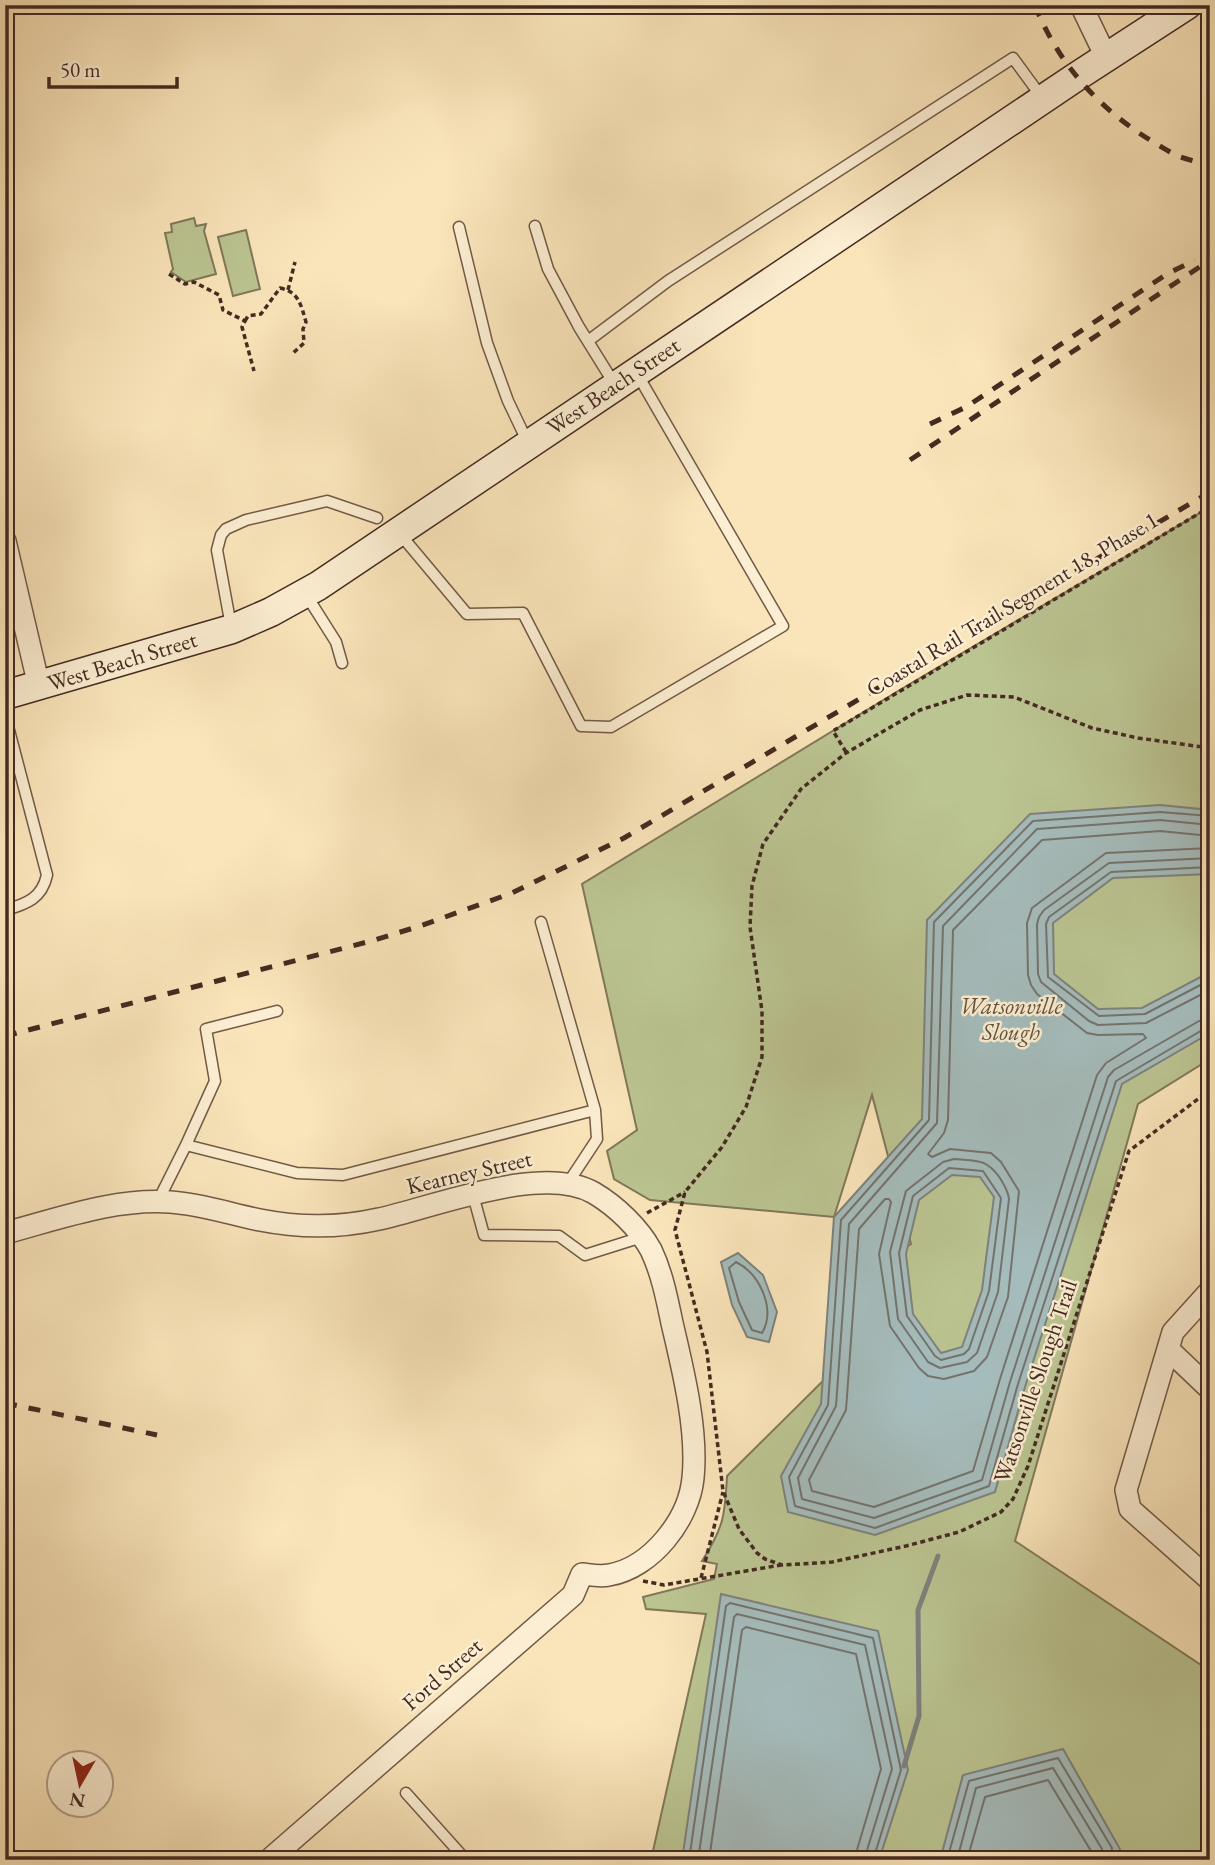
<svg xmlns="http://www.w3.org/2000/svg" width="1215" height="1865" viewBox="0 0 1215 1865" font-family="'EB Garamond',serif">
<style>
.green{fill:#bbc592;stroke:#80785a;stroke-width:2}
.water{fill:#a5bcbc;stroke:#7e827e;stroke-width:2;fill-rule:evenodd}
.lines{fill:none;stroke-linecap:round;stroke-linejoin:round}
.shore{stroke:#74736e;stroke-width:2}
.stream{stroke:#7e827e;stroke-width:5}
.lane-casing{stroke:#725947;stroke-width:13}
.street-casing{stroke:#725947;stroke-width:24}
.secondary-casing{stroke:#442a21;stroke-width:31}
.path{stroke:#442a21;stroke-width:3.5;stroke-dasharray:5 3.5;stroke-linecap:butt}
.lane{stroke:#fceed2;stroke-width:10}
.street{stroke:#fceed2;stroke-width:21}
.secondary{stroke:#fceed2;stroke-width:28}
.rail{stroke:#442a21;stroke-width:5;stroke-dasharray:12 12;stroke-linecap:butt}
.labels{text-anchor:middle;dominant-baseline:central;stroke-width:5;stroke-linejoin:round;paint-order:stroke}
.street-label{font-size:23px;fill:#442a21;stroke:#fceed2}
.park-label{font-size:23px;font-style:italic;fill:#62513d;stroke:#fceed2}
</style>
<rect width="100%" height="100%" fill="#fae5ba"/>
<filter id="stains"><feTurbulence type="fractalNoise" baseFrequency=".00286" numOctaves="4"/><feColorMatrix values="0 0 0 0 .2 0 0 0 0 .09 0 0 0 0 .02 0 0 0 .5 -.17"/></filter>
<radialGradient id="worn" r=".72"><stop offset=".6" stop-color="#630" stop-opacity="0"/><stop offset="1" stop-color="#630" stop-opacity=".3"/></radialGradient>
<path class="green" d="M194,218L196,226L206,224L204,231L216,274L186,282L171,272L173,269L165,233L172,232L171,224Z
M246,230L260,289L233,296L218,237Z
M1210,507V1059L1138,1104L1015,1541L1210,1671V1840L1196,1860H651L706,1614L646,1609L643,1597L714,1579L717,1564L702,1561C724,1527 725,1515 727,1476L839,1365L862,1276L911,1244L872,1095L834,1217L650,1200L614,1179L607,1151L637,1130L582,884L903,688Z"/>
<path class="water" d="M1160,805L1210,810V874L1113,878L1053,923L1054,974L1098,1009L1142,1008L1210,972V1033L1122,1084L1025,1387L995,1492L875,1535L788,1512L781,1476L821,1404L834,1217L922,1119L927,920L1030,814ZM952,1175L980,1177L994,1197L982,1290L962,1347L941,1353L913,1314L906,1254L919,1200Z
M738,1253L763,1275L777,1312L769,1342L747,1337L732,1305L721,1262Z
M721,1594L878,1631L908,1770L879,1860H682Z
M1063,1749L1120,1849L1116,1860H940L963,1775Z"/>
<g class="lines">
<path class="shore" d="M1210,816L1160,812L1033,821L934,922L929,1120L841,1220L828,1405L789,1477L795,1506L875,1528L989,1486L1018,1384L1116,1081L1204,1029L1210,1028
M1210,825L1160,820L1037,829L943,926L937,1123L849,1224L836,1406L798,1478L802,1499L874,1518L982,1480L1010,1382L1108,1077L1114,1070L1199,1021L1210,1019
M1210,836L1160,831L1042,840L953,930L948,1120L944,1133L928,1154L932,1157L950,1149L991,1153L1001,1162L1019,1191L1008,1297L987,1357L974,1371L944,1379L928,1376L919,1368L890,1326L879,1254L891,1202L889,1199H885L859,1229L846,1410L809,1480L812,1491L874,1507L973,1471L1000,1379L1097,1075L1106,1063L1146,1038L1143,1034L1098,1035L1087,1033L1037,994L1031,985L1028,975L1027,923L1032,908L1106,853L1210,848
M1210,858L1109,863L1044,910L1039,917L1037,924L1038,974L1041,982L1089,1021L1098,1025L1146,1023L1210,990
M1210,867L1111,872L1049,917L1046,924L1048,977L1099,1016L1145,1014L1210,980
M954,1159C976,1161 986,1158 1000,1178C1004,1185 1008,1190 1009,1199L998,1292L977,1353L967,1362L940,1368L928,1362L898,1319L890,1252L906,1191L943,1162Z
M949,1168L983,1171L1001,1198L989,1291L969,1349L964,1354L941,1360L935,1356L907,1316L899,1253L913,1196Z
M736,1262C760,1274 776,1309 762,1333L752,1330L739,1302L729,1268Z
M689,1860L726,1606L730,1603L873,1638L901,1770L873,1860
M698,1860L734,1617L737,1614L865,1645L892,1769L864,1860
M709,1860L742,1630L746,1627L856,1654L881,1769L854,1860
M947,1860L969,1781L1058,1758L1112,1848L1110,1860
M957,1860L976,1788L1053,1768L1102,1849L1101,1860
M967,1860L985,1797L1048,1780L1091,1851V1860"/>
<path class="stream" d="M904,1766L919,1716L918,1610L938,1556"/>
<g class="lane-casing">
<path id="lane" d="M535,226L548,269L579,327L615,385
M459,227L487,343L508,401L528,443
M588,341L668,281L1013,58L1043,99
M400,534L467,614L523,613L581,726L611,727L783,626L636,372
M305,593L336,642L342,663
M231,626L217,550L221,535L226,529L246,520L327,501L377,518
M5,715L47,875C42,898 27,904 5,910
M541,922L595,1110
M186,1145L215,1081L206,1029L277,1011
M473,1195L484,1235L559,1236L585,1255L642,1237
M158,1201L186,1145L297,1173L343,1175L595,1110L597,1139L568,1183
M406,1793L466,1860"/>
</g>
<g class="street-casing">
<path id="street" d="M1081,5L1106,57
M5,541L39,686
M5,1233C58,1219 115,1198 170,1202C201,1204 230,1214 260,1220C300,1228 339,1228 379,1219C435,1207 542,1163 594,1193C616,1206 639,1228 651,1250C662,1273 667,1299 672,1323C683,1370 698,1430 693,1478C689,1520 651,1568 609,1575C600,1577 591,1575 582,1574L573,1595L269,1860
M1210,1291L1173,1332L1126,1490L1130,1509L1210,1580
M1168,1349L1210,1389"/>
</g>
<g class="secondary-casing">
<path id="secondary" d="M5,695L232,629L271,612L318,586L1076,77L1187,5"/>
</g>
<path class="path" d="M169,274L185,284L194,282L219,295L223,310L245,321L242,327L254,371
M288,290L295,262
M245,321L248,316L261,314L280,288C299,292 301,305 306,322L303,329L304,343L292,354
M1210,748L1138,738L1092,728L1014,697L967,695L920,710L846,753L801,789L763,844L752,886L750,927L762,1011V1057L746,1107L722,1147L685,1192L675,1230L707,1352L723,1491L739,1529L757,1553L765,1559L782,1565L832,1562L906,1546L959,1532L1001,1512L1013,1499L1028,1466L1129,1151L1210,1090
M846,752L833,731L1210,507
M647,1213L685,1192
M701,1578L723,1492
M643,1581L664,1585L781,1565"/>
<use href="#lane" class="lane"/>
<use href="#street" class="street"/>
<use href="#secondary" class="secondary"/>
<path class="rail" d="M1035,5C1057,62 1098,108 1150,140C1159,145 1169,152 1178,156C1188,160 1199,162 1210,166
M930,424L966,407L1167,274L1195,260
M910,460L1210,260
M5,1036L371,941L420,926L512,893L624,838L1210,492
M5,1403L157,1435"/>
</g>
<g class="labels">
<g class="street-label">
<text transform="translate(613 386) rotate(-34)">West Beach Street</text>
<text transform="translate(1012 604) rotate(-31)">Coastal Rail Trail Segment 18, Phase 1</text>
<text transform="translate(122 661) rotate(-17)">West Beach Street</text>
<text transform="translate(469 1172) rotate(-13)">Kearney Street</text>
<text transform="translate(1035 1381) rotate(-71)">Watsonville Slough Trail</text>
<text transform="translate(442 1674) rotate(-41)">Ford Street</text>
</g>
<g class="park-label">
<text x="1011" y="1006">Watsonville<tspan x="1011" dy="26">Slough</tspan></text>
</g>
</g>
<rect width="1215" height="1865" fill="none" stroke="#fae5ba" stroke-width="28"/>
<rect x="7" y="7" width="1201" height="1851" fill="none" stroke="#442a21" stroke-width="3.5"/>
<rect x="14" y="14" width="1187" height="1837" fill="none" stroke="#442a21" stroke-width="2"/>
<g transform="translate(80 1784) rotate(189)"><circle r="33" fill="#fceed2" stroke="#b2a08b" stroke-width="2"/>
<path d="M0-5L12 26L0 18L-12 26Z" fill="#8f2418"/>
<text y="-10" font-size="19" font-weight="bold" text-anchor="middle" fill="#442a21">N</text>
</g>
<path d="M49 77v10h128v-10" fill="none" stroke="#442a21" stroke-width="3.5"/>
<text x="60" y="77" font-size="21" fill="#442a21" stroke="#fceed2" stroke-width="5" paint-order="stroke">50 m</text>
<rect width="100%" height="100%" filter="url(#stains)"/>
<rect width="100%" height="100%" fill="url(#worn)"/>
</svg>
